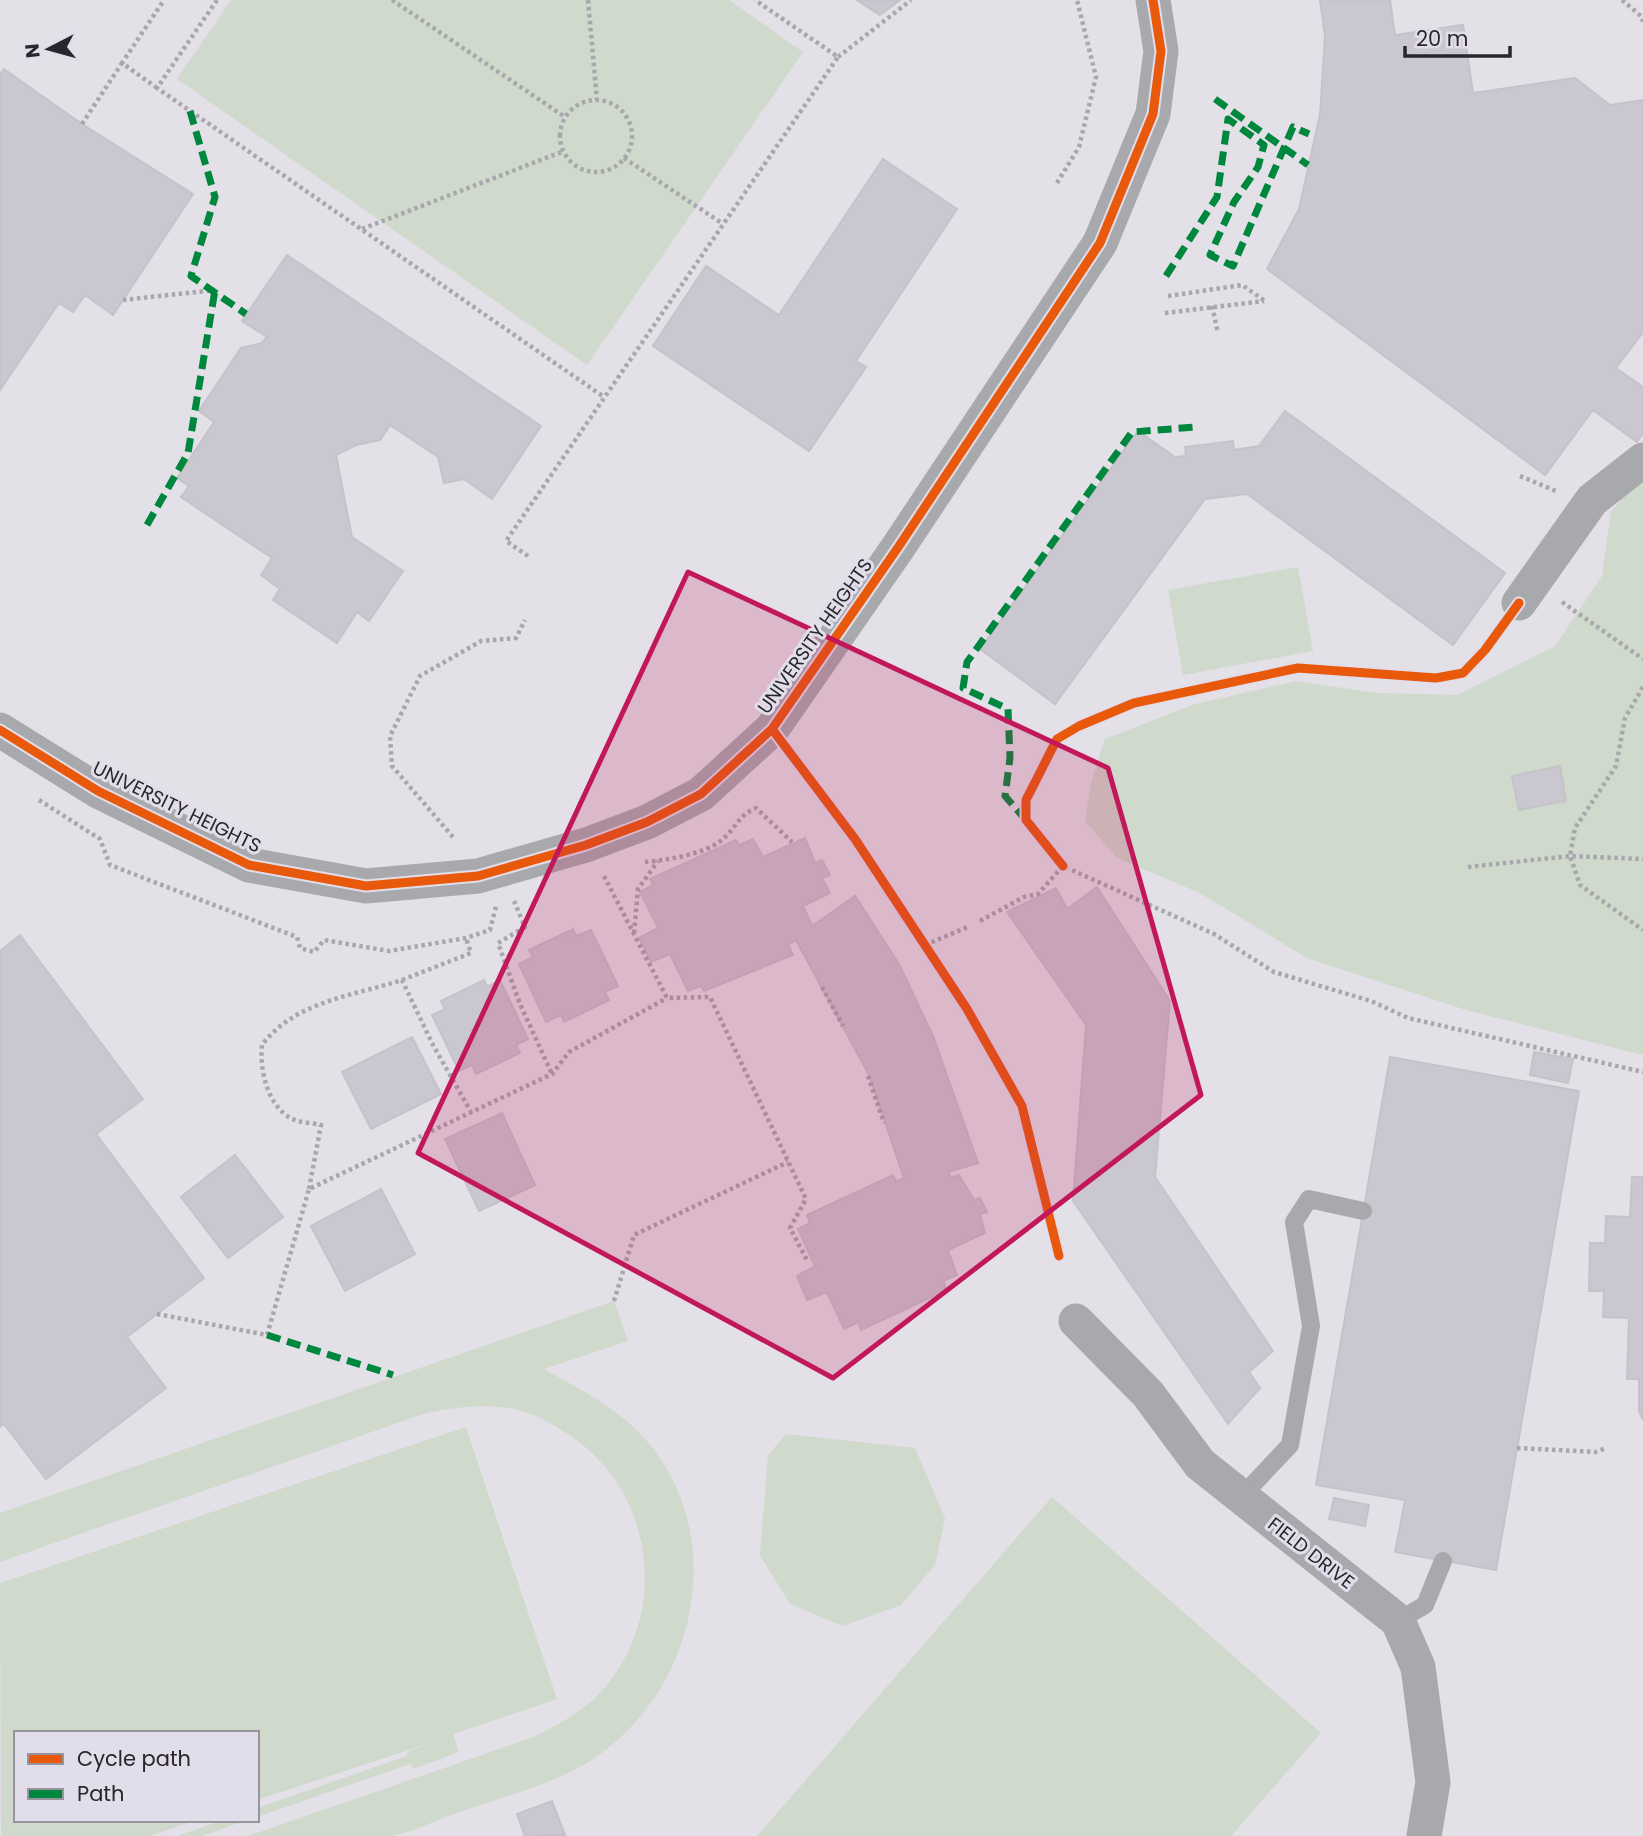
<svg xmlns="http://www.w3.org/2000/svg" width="1643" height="1836" viewBox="0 0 1643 1836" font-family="Poppins,sans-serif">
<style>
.green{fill:#cfd9cc}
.building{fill:#cbc7d1;stroke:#c5c3c9;stroke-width:2}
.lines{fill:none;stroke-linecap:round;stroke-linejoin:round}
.path{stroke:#a8a8ac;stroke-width:4.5;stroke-dasharray:3.5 3.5;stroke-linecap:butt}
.lane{stroke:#a8a9ac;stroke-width:18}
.street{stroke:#a8a9ac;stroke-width:35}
.quiet{stroke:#00873e;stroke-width:7;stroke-dasharray:14 7;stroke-linecap:butt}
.cycleway-casing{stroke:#e2ddeb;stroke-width:13}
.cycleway{stroke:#e8590c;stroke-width:9}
.marked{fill:#c2185b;fill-opacity:0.2;stroke:#c2185b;stroke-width:5;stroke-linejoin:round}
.labels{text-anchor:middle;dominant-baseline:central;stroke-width:6;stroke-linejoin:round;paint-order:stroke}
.street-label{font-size:19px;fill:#28262b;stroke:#e2ddeb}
</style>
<rect width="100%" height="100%" fill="#e3e0e8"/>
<path class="green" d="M231,0H729L803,52L587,365L177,79Z
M1643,478V1055L1466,1010L1307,958L1200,893L1117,858L1085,821L1091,782L1105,739L1195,704L1296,681L1376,693L1458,695L1555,646L1602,576L1611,512L1636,481Z
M1298,567L1313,651L1183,675L1168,590Z
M614,1301L628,1341L544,1369C585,1392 621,1409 651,1446C730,1545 693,1696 590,1761C550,1786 501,1797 457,1813C436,1820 413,1832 392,1836C378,1836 363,1836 349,1836C316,1836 282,1836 248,1836L534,1737C555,1726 575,1716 593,1700C672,1625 659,1491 566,1433C552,1423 535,1414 518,1410C486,1403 455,1407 423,1414L0,1562V1513Z
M466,1427L557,1699L453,1734L459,1752L413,1769L410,1764L257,1817V1808L407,1756V1752L436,1741L257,1800V1733H16V1820H197L150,1836H1L0,1583Z
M786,1434L915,1448L945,1518L935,1565L901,1605L843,1626L790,1604L760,1555L768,1455Z
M1052,1497L1321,1733L1231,1836H757Z
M223,1820H247L202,1836H177Z"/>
<path class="building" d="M857,0H900L880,15Z
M1320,0H1390L1395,35L1463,25L1473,93L1575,78L1610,105L1643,100V332L1616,368L1643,387V433L1637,442L1593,410L1545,475L1267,269L1299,209L1320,114L1325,36Z
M4,69L82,124L193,194L113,315L85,295L73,312L59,303L0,390V75Z
M883,159L957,209L856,361L866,367L809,451L653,346L706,266L779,315Z
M287,255L541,426L492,499L464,479L444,483L438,457L390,425L380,440L356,445L336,455L352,537L403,571L369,621L357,612L337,643L273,600L280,589L261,575L272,558L181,497L189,486L177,478L214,422L199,411L241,348L262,343L267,337L242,321Z
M1285,411L1505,573L1453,645L1247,494L1205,499L1055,704L980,649L1138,431L1175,457L1186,456L1185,447L1233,441L1234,450L1259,446Z
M1560,766L1566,801L1519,810L1512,776Z
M805,838L815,863L822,860L830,875L822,878L830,893L803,906L812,926L855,896L899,964L933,1036L978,1163L948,1172L951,1178L959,1175L974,1200L980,1198L987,1212L980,1214L985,1233L948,1250L957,1275L943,1281L947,1290L861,1330L858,1322L844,1329L827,1292L807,1300L797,1276L815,1266L798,1229L810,1223L807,1215L893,1175L896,1182L904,1178L869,1075L796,940L788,945L793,955L704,991L701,986L688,991L670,954L651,962L639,938L658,928L640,892L653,885L650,879L736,840L739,845L753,839L763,857Z
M1097,887L1170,1001L1155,1177L1273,1351L1249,1372L1260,1388L1228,1424L1073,1201L1086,1025L1007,912L1056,888L1067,909Z
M573,929L576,936L591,930L618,986L605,992L609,1000L564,1022L561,1015L546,1022L519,964L533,957L529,950Z
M20,935L143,1099L96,1134L204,1278L127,1337L166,1388L46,1479L4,1424L0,1427V951Z
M484,980L487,987L500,980L528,1039L516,1045L520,1053L476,1074L472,1065L459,1071L432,1015L445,1009L441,1001Z
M412,1037L441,1094L371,1129L342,1072Z
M1534,1052L1573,1059L1568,1083L1530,1075Z
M1390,1057L1579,1091L1496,1570L1395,1552L1405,1500L1316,1485Z
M502,1113L535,1185L479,1211L445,1139Z
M235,1155L283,1217L228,1258L181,1197Z
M1632,1177H1643V1420L1639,1411V1379H1627L1629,1318L1603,1317L1604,1291H1589L1590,1243H1605L1606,1216L1630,1217Z
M381,1189L415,1254L345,1291L311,1226Z
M1334,1498L1369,1505L1365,1526L1329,1519Z
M552,1801L565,1835L525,1836L517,1814Z"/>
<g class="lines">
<path class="path" d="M217,0L157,88L604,397
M392,0L565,117
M588,0L597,100
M1622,0L1642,17L1643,22
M838,57L911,0
M157,88L122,63L164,0
M560 136a36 36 0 1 1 72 0a36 36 0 1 1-72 0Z
M82,124L122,63
M624,158L723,224
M1057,183L1079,147L1096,77L1077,0
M362,229L564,151
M1168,296L1242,285L1265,301
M123,300L215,290
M1212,306L1218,333
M1165,313L1264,301
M1520,476L1556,491
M528,556L506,541L838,57L755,0
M1562,602L1643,659
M1643,687L1625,718L1616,766L1575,828L1570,856L1580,885L1643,930
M793,757L855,839L967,1009L1022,1106L1059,1256
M39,800L100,839L110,865L297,937L300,948L314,952L324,940L389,951L466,938L490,930L496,906
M453,837L392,766L390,736L420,676L481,641L516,638L525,620
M645,862C668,860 707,854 724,838C737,826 739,815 756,808L792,842
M1468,867L1570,856L1643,859
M604,876L667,998L710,997L806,1199L790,1228L808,1262
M514,901L525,927L498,943L520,1004L552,1074
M980,921L1024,897L1038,894L1063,866L1214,934L1274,972L1371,1001L1408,1018L1643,1072
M634,933L638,889L658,861
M925,945L970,926
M402,980L471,953L466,938
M822,987L843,1026
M868,1076L884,1123
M309,1189L321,1125C314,1123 305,1123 298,1121C269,1113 259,1071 262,1045C295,1001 353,996 402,980L433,1045L471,1112
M614,1301L634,1235L788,1162
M157,1314L267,1335L309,1189L552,1074L569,1052L667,998
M1517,1448L1596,1452L1606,1448"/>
<path class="lane" d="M1241,1497L1290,1445L1311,1326L1294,1222L1309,1199L1363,1211
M1398,1621L1425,1605L1443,1561"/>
<path class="street" d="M1519,603L1592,500L1643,460
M0,730L98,791L249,865L366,886L478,876L586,845L647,822L701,794L772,729L899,546L1100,243L1153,114L1161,51L1153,0
M1076,1321L1148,1394L1200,1464L1398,1621L1418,1667L1433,1782L1424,1836"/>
<path class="quiet" d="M1215,99L1308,165
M190,111L215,197L191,276L246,314
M1166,276L1217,197L1228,119L1264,145L1258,167L1234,202L1210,255L1233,266L1293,127L1309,134
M147,525L188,453L215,290
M1026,820L1005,796L1010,758L1008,709L963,688L967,662L1132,432L1196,427
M267,1335L393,1375"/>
<g class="cycleway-casing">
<path id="cycleway" d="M772,729L855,839L967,1009L1022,1106L1059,1256
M0,730L98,791L249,865L366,886L478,876L586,845L647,822L701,794L772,729L899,546L1100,243L1153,114L1161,51L1153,0
M1063,866L1026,820V800L1057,739L1079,726L1134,703L1298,668L1436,678L1463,673L1485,650L1519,603"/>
</g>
<use href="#cycleway" class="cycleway"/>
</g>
<path class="marked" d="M688,572L1108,768L1201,1095L833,1378L418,1153Z"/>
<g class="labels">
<g class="street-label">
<text transform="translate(815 636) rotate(-55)">UNIVERSITY HEIGHTS</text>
<text transform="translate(177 807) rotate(26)">UNIVERSITY HEIGHTS</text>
<text transform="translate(1311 1553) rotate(38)">FIELD DRIVE</text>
</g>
</g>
<rect x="14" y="1731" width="245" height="91" fill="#e2ddeb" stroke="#98949e" stroke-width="2"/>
<rect x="28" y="1754" width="35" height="10" fill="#e8590c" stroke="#98949e" stroke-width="2"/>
<text x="77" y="1766" font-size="21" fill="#28262b">Cycle path</text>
<rect x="28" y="1789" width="35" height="10" fill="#00873e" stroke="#98949e" stroke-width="2"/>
<text x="77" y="1801" font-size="21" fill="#28262b">Path</text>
<g transform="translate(49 49) rotate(264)" stroke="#e2ddeb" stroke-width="5" paint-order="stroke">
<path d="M0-5L12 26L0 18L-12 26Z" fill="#28262b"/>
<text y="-10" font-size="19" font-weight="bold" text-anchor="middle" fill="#28262b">N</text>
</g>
<path d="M1405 46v10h105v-10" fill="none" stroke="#28262b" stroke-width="3.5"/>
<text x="1416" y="46" font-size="21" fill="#28262b" stroke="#e2ddeb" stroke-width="5" paint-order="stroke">20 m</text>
</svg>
